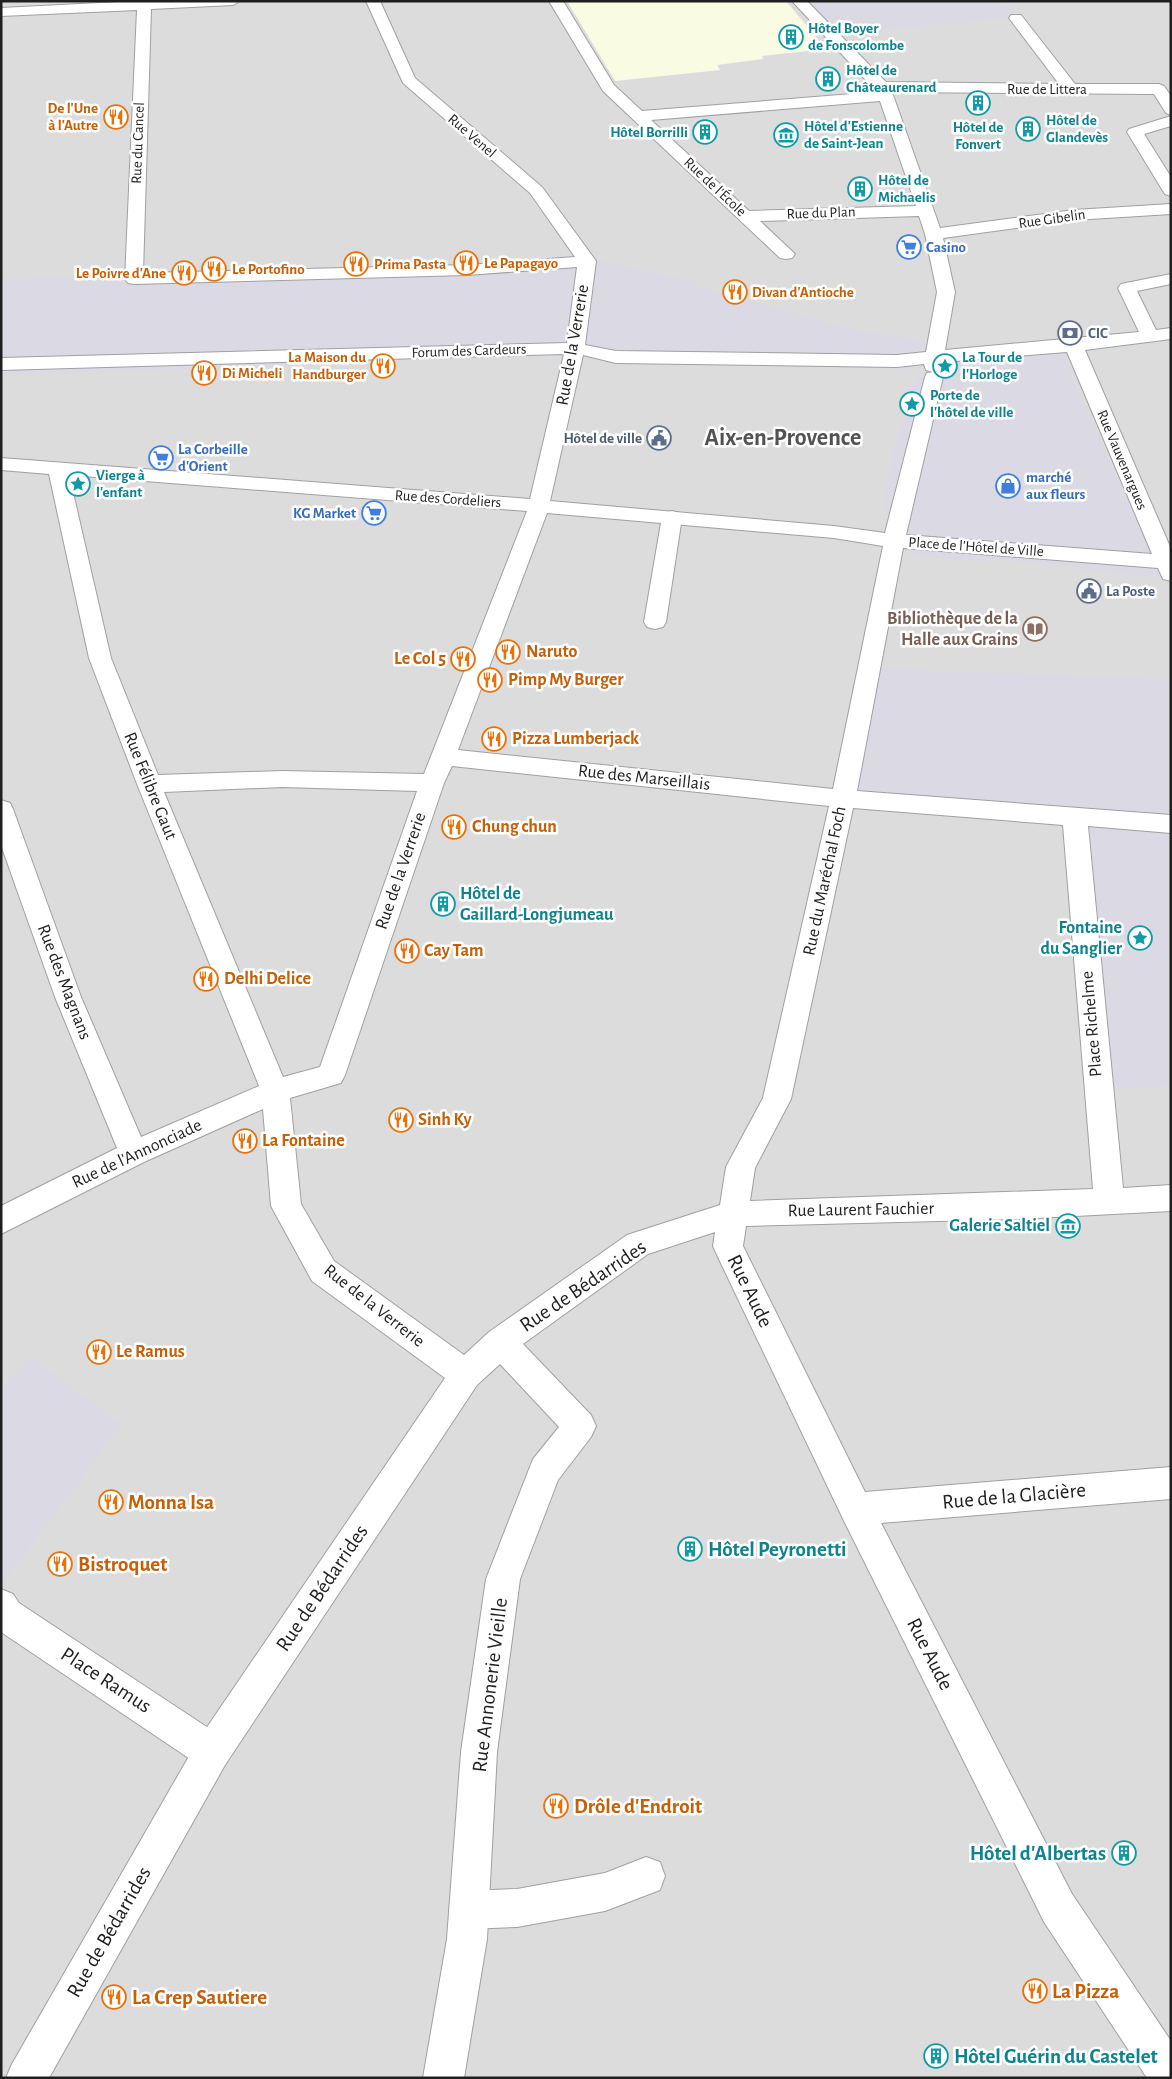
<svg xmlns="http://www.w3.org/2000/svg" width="1172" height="2079" viewBox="0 0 1172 2079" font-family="'Alegreya Sans',sans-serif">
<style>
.residential{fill:#dddcdc}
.education{fill:#f9fbe2}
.plaza{fill:#dbdae4}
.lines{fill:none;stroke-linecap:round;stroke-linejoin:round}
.lane-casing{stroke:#a0a0a0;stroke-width:2}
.street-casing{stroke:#a0a0a0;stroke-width:2}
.lane{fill:#fff;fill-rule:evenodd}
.street{fill:#fff;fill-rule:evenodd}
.labels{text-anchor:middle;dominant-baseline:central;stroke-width:5;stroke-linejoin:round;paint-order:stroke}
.far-culture-label{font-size:15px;font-weight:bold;fill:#0d838f;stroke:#fff;text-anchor:start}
.far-street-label{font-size:15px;fill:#1f1f1f;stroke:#fff}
.far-food-label{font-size:15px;font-weight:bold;fill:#c56008;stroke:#fff;text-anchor:start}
.far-shop-label{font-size:15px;font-weight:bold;fill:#366cbe;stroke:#fff;text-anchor:start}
.far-service-label{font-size:15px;font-weight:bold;fill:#4e5e75;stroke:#fff;text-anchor:start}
.street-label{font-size:18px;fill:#1f1f1f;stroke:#fff}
.education-label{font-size:18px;font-weight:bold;fill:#785e54;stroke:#fff;text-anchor:end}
.food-label{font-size:18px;font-weight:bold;fill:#c56008;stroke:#fff;text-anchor:start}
.culture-label{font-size:18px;font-weight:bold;fill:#0d838f;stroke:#fff;text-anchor:end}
.near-street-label{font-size:21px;fill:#1f1f1f;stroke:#fff}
.near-food-label{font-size:21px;font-weight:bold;fill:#c56008;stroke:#fff;text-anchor:start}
.near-culture-label{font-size:21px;font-weight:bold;fill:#0d838f;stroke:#fff;text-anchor:start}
.far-town-label{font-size:24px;font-weight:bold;fill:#525252;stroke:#fff}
</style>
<rect width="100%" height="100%" fill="#eeece6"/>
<path class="residential" d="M1,1H1171V2078H1Z"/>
<path class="education" d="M567,1H786L826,49L762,56L763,59L717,65L720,70L615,81Z"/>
<path class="plaza" d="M799,1H1019L1002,2L1016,18L832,34Z
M599,260L695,282L693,285L859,331L927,341L937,344L936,356L1062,348L1078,392L1162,578L1074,569L1073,567L989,559L988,562L911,556L898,521L883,509L885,500L882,499L911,384H915L916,377L958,378L956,367L915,366V369L617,364L573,356L444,358L306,365L1,375V279Z
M869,668L1171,679V1086L1098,1089L1075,817L843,799Z
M31,1357L122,1424L1,1586V1389Z"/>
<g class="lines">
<g class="lane-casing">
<path id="lane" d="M672,511L679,513L682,517L666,622L663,627L655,629L647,627L644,622L662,517L665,513Z
M1,1589L13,1594L19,1603L225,1739L230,1752L225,1765L212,1770L199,1765L1,1632Z
M646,1857L660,1862L665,1876L660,1890L605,1911L517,1927L468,1929L454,1924L449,1910L454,1896L468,1891L517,1889L605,1873Z"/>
</g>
<g class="street-casing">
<path id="street" d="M139,1H240L233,5L151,9L143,273L467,265L575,257L530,193L403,83L366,1H380L415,78L542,187L596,261L585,345L616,351L897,355L926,352L937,292L925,234L919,216L760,221L795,254L792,258L786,259L780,258L603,91L549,1H563L614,85L642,111L877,92L792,1H807L886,82L1059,84L1009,18L1011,15H1021L1075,84H1159L1164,86L1171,96V115L1166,113L1154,94L892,92L940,228L1074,210L1171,204V214L1074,220L943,238L955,292L945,350L1139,332L1118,288L1121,284L1171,274V284L1137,291L1156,330L1171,328V339L1085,350L1171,549V581L1163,579L1158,568L903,548L857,791L1171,815V833L1088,826L1123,1188L1171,1185V1211L1018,1219L746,1226L743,1246L865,1492L1171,1467V1499L881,1523L1072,1894L1171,2041V2078H1147L1044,1922L844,1521L717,1255L713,1246L715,1232L648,1254L523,1344L591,1415L596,1426L591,1437L558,1480L520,1579L497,1752L487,1939L464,2078H423L447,1939L461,1752L486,1579L533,1459L559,1427L500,1364L477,1385L225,1765L49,2078H6L12,2064L199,1739L445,1378L312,1281L271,1206L263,1109L144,1162L1,1234V1206L117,1148L55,997L1,845V800L10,803L13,809L81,997L141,1137L259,1086L137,784L89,658L49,474L1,470V458L530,499L564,354L1,370V358L567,343L577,267L467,275L134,284L128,283L125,279L137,10L1,16V8ZM880,101L916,206L749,211L651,120ZM1067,352L1152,554L906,535L943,377L941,373L934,371L940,370L943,362ZM583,355L616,363L897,367L924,364L926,370L933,372L927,373L925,377L885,533L834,526L550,501ZM69,475L527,511L424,774L282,771L158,775L111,658ZM547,513L834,538L883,546L833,789L458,750ZM452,766L829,806L763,1098L726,1167L720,1205L627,1235L489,1332L464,1355L334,1261L301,1204L290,1098L341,1083L345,1075L444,783ZM282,787L417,791L320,1067L283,1077L164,792ZM853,808L1063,825L1093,1189L750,1201L755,1168L791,1099Z
M1171,116V126L1144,134L1171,177V196L1165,194L1163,191L1127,132L1129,129Z"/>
</g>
<use href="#lane" class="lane"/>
<use href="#street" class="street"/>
</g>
<defs>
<g id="building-ring" transform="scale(1.25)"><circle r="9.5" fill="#fff" stroke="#0f9aa8" stroke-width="1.5"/><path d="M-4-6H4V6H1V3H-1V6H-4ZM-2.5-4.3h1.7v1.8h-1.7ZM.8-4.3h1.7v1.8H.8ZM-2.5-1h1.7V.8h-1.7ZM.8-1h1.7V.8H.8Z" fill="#0f9aa8"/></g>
<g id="restaurant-ring" transform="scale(1.25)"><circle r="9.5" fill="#fff" stroke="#e8710a" stroke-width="1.5"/><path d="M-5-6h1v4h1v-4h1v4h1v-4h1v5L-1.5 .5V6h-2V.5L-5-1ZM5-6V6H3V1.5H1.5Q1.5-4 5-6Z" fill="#e8710a"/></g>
<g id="museum-ring" transform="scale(1.25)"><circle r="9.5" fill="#fff" stroke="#0f9aa8" stroke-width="1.5"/><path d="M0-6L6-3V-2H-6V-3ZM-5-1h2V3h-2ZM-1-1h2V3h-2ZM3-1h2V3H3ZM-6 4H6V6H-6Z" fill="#0f9aa8"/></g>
<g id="supermarket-ring" transform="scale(1.25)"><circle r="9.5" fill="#fff" stroke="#3f7fe0" stroke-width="1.5"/><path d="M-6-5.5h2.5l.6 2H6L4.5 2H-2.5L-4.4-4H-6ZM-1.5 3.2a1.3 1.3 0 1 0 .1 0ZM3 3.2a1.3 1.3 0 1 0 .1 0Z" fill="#3f7fe0"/></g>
<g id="bank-ring" transform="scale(1.25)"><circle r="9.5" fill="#fff" stroke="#5c6f8a" stroke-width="1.5"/><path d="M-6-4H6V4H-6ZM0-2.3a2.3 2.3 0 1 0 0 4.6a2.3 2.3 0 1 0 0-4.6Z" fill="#5c6f8a"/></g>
<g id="sight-ring" transform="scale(1.25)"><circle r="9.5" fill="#fff" stroke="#0f9aa8" stroke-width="1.5"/><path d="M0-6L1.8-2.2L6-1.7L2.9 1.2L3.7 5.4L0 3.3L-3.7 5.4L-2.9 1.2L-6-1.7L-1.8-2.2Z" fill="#0f9aa8"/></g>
<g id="civic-ring" transform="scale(1.25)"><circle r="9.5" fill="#fff" stroke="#5c6f8a" stroke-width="1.5"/><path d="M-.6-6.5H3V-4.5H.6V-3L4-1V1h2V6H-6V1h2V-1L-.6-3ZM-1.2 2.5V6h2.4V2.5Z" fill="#5c6f8a"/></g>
<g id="shop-ring" transform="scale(1.25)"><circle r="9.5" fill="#fff" stroke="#3f7fe0" stroke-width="1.5"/><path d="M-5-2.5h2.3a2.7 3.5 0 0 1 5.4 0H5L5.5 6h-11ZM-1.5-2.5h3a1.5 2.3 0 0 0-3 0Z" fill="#3f7fe0"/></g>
<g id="library-ring" transform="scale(1.25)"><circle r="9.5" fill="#fff" stroke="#8d6e63" stroke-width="1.5"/><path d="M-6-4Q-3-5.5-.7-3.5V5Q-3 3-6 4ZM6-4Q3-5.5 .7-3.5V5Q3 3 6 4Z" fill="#8d6e63"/></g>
</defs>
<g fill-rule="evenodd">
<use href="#building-ring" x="791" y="37"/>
<use href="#building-ring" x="828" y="79"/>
<use href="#building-ring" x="978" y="103"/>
<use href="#restaurant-ring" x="116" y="117"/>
<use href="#building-ring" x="1028" y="129"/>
<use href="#building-ring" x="705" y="132"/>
<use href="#museum-ring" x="786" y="135"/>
<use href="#building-ring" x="860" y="189"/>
<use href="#supermarket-ring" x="909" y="247"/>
<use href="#restaurant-ring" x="466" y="263"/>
<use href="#restaurant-ring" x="356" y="264"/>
<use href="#restaurant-ring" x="214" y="269"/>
<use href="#restaurant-ring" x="184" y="273"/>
<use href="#restaurant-ring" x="735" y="292"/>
<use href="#bank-ring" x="1070" y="333"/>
<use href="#restaurant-ring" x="383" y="366"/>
<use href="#sight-ring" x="945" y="366"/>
<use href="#restaurant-ring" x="204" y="373"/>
<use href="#sight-ring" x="912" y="404"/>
<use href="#civic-ring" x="659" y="438"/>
<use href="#supermarket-ring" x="161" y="458"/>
<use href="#sight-ring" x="78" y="484"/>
<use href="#shop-ring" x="1008" y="486"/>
<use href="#supermarket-ring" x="374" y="513"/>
<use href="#civic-ring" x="1089" y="591"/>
<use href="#library-ring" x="1035" y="629"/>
<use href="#restaurant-ring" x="508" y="652"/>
<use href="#restaurant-ring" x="463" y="659"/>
<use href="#restaurant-ring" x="490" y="680"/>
<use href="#restaurant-ring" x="494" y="739"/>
<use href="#restaurant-ring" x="454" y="827"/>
<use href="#building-ring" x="443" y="904"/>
<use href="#sight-ring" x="1140" y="938"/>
<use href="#restaurant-ring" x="407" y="951"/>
<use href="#restaurant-ring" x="206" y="979"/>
<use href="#restaurant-ring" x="401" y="1120"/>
<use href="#restaurant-ring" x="245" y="1141"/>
<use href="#museum-ring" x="1068" y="1226"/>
<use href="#restaurant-ring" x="99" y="1352"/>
<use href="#restaurant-ring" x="111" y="1502"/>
<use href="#building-ring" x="690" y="1549"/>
<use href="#restaurant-ring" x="60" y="1564"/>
<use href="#restaurant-ring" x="556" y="1806"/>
<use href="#building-ring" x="1124" y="1853"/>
<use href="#restaurant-ring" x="1035" y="1991"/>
<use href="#restaurant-ring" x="114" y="1997"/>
<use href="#building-ring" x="936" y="2056"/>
</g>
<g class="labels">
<g class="far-culture-label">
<text x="808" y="28">Hôtel Boyer<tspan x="808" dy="17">de Fonscolombe</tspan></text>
<text x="846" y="70">Hôtel de<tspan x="846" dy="17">Châteaurenard</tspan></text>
<text x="1046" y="120">Hôtel de<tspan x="1046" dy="17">Glandevès</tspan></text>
<text x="804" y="126">Hôtel d'Estienne<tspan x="804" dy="17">de Saint-Jean</tspan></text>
<text x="978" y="127" text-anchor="middle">Hôtel de<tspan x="978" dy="17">Fonvert</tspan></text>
<text x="688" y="132" text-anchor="end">Hôtel Borrilli</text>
<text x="878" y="180">Hôtel de<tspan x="878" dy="17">Michaelis</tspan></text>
<text x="962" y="357">La Tour de<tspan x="962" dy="17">l'Horloge</tspan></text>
<text x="930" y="395">Porte de<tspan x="930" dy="17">l'hôtel de ville</tspan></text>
<text x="96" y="475">Vierge à<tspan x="96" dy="17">l'enfant</tspan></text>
</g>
<g class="far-street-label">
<text x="1047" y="89">Rue de Littera</text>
<text transform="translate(472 136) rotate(41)">Rue Venel</text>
<text transform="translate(138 143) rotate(-88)">Rue du Cancel</text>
<text transform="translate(715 187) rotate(43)">Rue de l'École</text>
<text transform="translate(821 213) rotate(-2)">Rue du Plan</text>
<text transform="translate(1052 219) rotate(-8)">Rue Gibelin</text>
<text transform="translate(469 351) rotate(-2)">Forum des Cardeurs</text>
<text transform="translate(1122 460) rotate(67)">Rue Vauvenargues</text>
<text transform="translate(448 499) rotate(4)">Rue des Cordeliers</text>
<text transform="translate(976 547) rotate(4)">Place de l'Hôtel de Ville</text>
</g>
<g class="far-food-label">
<text x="98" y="108" text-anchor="end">De l'Une<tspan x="98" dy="17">à l'Autre</tspan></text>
<text x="484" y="263">Le Papagayo</text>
<text x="374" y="264">Prima Pasta</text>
<text x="232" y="269">Le Portofino</text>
<text x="166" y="273" text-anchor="end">Le Poivre d'Ane</text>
<text x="752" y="292">Divan d'Antioche</text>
<text x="366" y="357" text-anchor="end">La Maison du<tspan x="366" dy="17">Handburger</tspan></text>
<text x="222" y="373">Di Micheli</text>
</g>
<g class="far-shop-label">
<text x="926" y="247">Casino</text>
<text x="178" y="449">La Corbeille<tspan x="178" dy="17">d'Orient</tspan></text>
<text x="1026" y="477">marché<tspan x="1026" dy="17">aux fleurs</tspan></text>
<text x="356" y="513" text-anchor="end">KG Market</text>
</g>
<g class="far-service-label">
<text x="1088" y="333">CIC</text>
<text x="642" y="438" text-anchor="end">Hôtel de ville</text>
<text x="1106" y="591">La Poste</text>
</g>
<g class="street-label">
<text transform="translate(573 345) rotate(-80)">Rue de la Verrerie</text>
<text transform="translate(644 778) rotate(6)">Rue des Marseillais</text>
<text transform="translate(150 786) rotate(68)">Rue Félibre Gaut</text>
<text transform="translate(401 871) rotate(-71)">Rue de la Verrerie</text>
<text transform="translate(825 881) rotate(-78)">Rue du Maréchal Foch</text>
<text transform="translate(64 982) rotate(69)">Rue des Magnans</text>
<text transform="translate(1092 1024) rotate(-95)">Place Richelme</text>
<text transform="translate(137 1154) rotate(-25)">Rue de l'Annonciade</text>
<text transform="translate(861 1210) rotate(-1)">Rue Laurent Fauchier</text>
<text transform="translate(374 1306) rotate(38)">Rue de la Verrerie</text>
</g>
<g class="education-label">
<text x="1018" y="619">Bibliothèque de la<tspan x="1018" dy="21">Halle aux Grains</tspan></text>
</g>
<g class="food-label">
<text x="526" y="652">Naruto</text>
<text x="446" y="659" text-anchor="end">Le Col 5</text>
<text x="508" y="680">Pimp My Burger</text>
<text x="512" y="739">Pizza Lumberjack</text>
<text x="472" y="827">Chung chun</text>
<text x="424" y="951">Cay Tam</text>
<text x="224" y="979">Delhi Delice</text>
<text x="418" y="1120">Sinh Ky</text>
<text x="262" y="1141">La Fontaine</text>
<text x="116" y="1352">Le Ramus</text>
</g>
<g class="culture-label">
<text x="460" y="894" text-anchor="start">Hôtel de<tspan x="460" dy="21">Gaillard-Longjumeau</tspan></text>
<text x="1122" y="928">Fontaine<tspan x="1122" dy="21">du Sanglier</tspan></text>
<text x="1050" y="1226">Galerie Saltiel</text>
</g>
<g class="near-street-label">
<text transform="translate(583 1286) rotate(-34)">Rue de Bédarrides</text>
<text transform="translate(750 1291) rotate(64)">Rue Aude</text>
<text transform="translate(1014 1496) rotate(-5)">Rue de la Glacière</text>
<text transform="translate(322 1588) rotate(-56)">Rue de Bédarrides</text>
<text transform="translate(930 1654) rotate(63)">Rue Aude</text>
<text transform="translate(106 1680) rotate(33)">Place Ramus</text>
<text transform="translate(490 1685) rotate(-83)">Rue Annonerie Vieille</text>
<text transform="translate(109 1932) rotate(-60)">Rue de Bédarrides</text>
</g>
<g class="near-food-label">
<text x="128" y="1502">Monna Isa</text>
<text x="78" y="1564">Bistroquet</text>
<text x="574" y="1806">Drôle d'Endroit</text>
<text x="1052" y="1991">La Pizza</text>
<text x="132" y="1997">La Crep Sautiere</text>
</g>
<g class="near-culture-label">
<text x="708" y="1549">Hôtel Peyronetti</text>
<text x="1106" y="1853" text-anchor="end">Hôtel d'Albertas</text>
<text x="954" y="2056">Hôtel Guérin du Castelet</text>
</g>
<g class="far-town-label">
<text x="783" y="438">Aix-en-Provence</text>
</g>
</g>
<rect width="1172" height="2079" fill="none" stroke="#1f1f1f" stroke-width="5"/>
</svg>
